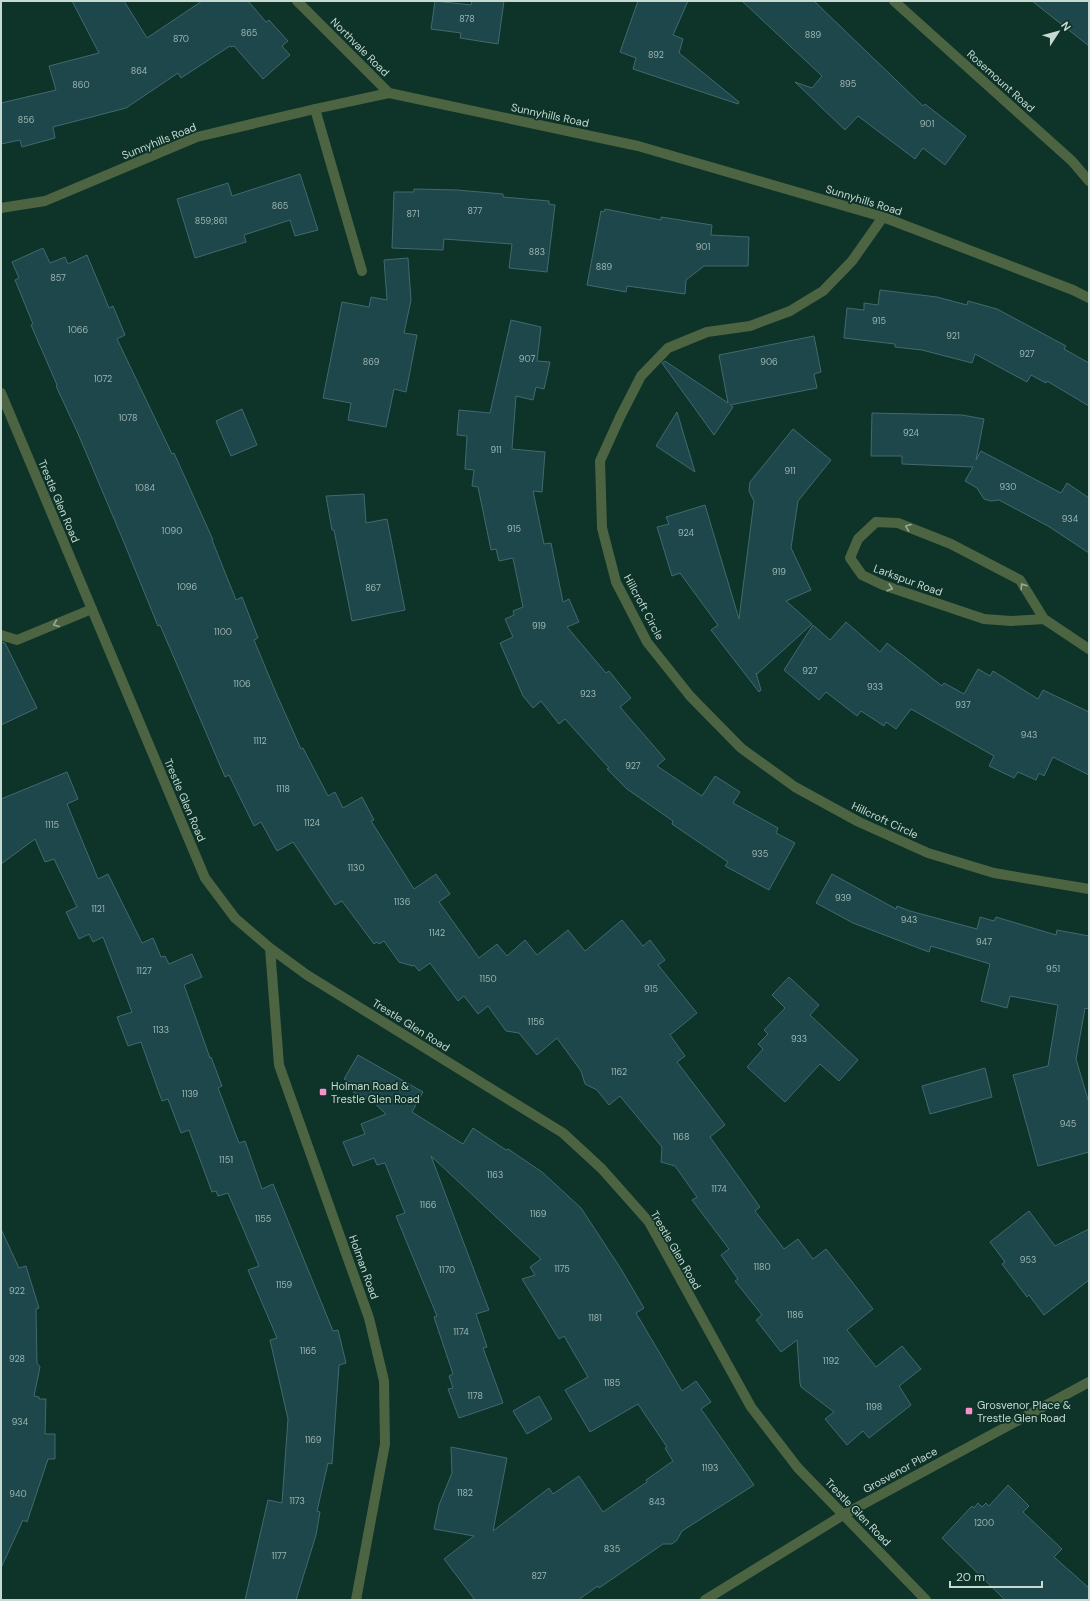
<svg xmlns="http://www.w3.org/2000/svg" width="1090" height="1601" viewBox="0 0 1090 1601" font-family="'DM Sans',sans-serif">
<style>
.building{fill:#1e474c;stroke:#416a6f}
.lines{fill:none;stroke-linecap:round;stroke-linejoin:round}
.service{stroke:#4c6441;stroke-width:10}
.minor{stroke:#4c6441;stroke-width:10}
.oneway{stroke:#95ab98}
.poi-dot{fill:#f890cc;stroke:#0e3329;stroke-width:1.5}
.labels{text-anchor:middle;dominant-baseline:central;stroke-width:3.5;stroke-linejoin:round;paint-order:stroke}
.number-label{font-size:9px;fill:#9cb5b0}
.street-label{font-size:11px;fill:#c6dad2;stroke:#0e3329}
.poi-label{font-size:11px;fill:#c6dad2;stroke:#0e3329;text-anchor:start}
</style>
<rect width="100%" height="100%" fill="#0e3329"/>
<path class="building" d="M72,1H124L147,38L202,1H248L266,22L269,20L288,41L282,46L290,55L263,79L234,46L231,47L230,46L181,78L178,73L126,108L53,127L55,138L22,147L20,140L1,144V103L56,90L49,66L99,53Z
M435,1L471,5L472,1H504L498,44L460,38L461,33L431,29Z
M638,1H688L673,35L683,39L679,53L739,102L738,104L633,69L636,58L620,52Z
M742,1H814L923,106L925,104L966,136L945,165L923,148L915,159L858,116L845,130L795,82L812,88L822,76Z
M1032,1H1089V46Z
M300,174L318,230L295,236L290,220L244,235L246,242L195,258L177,199L228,183L232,196Z
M414,189L457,190L503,194V197L549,201V204L555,205L547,272L509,268L512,244L444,239L443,250L392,248L394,192H414Z
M605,209L661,220V217L712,225L711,235L749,237L748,266H704L686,280L685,294L627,286L626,292L587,285L601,211L604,212Z
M43,248L50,263L65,257L68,264L87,255L109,308L113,306L125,335L117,339L172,454L174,453L213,540H212L236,600L242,597L258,638L254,640L276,693L301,749L303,748L328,796L335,792L343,808L362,797L374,820L371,821L414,889L436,874L450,894L439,902L479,958L497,944L507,956L525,940L537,955L568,930L585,951L622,920L643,946L650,940L665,960L658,965L697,1013L670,1035L685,1056L677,1062L725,1125L710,1137L760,1207L755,1211L784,1249L798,1239L813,1259L826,1249L849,1278L873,1309L847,1330L876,1367L902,1346L921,1369L899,1386L911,1405L869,1438L863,1431L847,1445L825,1419L834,1412L801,1387L800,1383L797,1340L781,1352L756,1320L762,1315L735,1281L738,1279L721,1255L729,1249L692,1200L697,1197L675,1166L661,1162L662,1147L620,1096L609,1105L597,1090L585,1084L581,1071L557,1038L537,1055L519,1033L506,1031L488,1006L478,1014L464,996L458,1001L430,963L419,971L414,965L413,966L399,962L384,941L379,944L377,942L374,944L342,901L335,905L293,842L277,851L261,822L254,826L229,775L225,777L160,625L158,626L123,540L76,429L56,386L57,385L31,325L33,324L15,280L19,278L12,262Z
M408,258L411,300L404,333L417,335L406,392L394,389L386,427L348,420L351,403L323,398L342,302L369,307L371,297L387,300L384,260Z
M880,290L937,297L967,305L968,301L997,309L1066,346L1064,349L1089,363V406L1047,381L1046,383L1031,375L1027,382L975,354L972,363L922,350L895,347V344L844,338L847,308L864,310V303L878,305Z
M511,320L541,327L537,361L550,362L544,389L536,387L533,400L516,396L512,449L545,452L542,492L533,491L544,544L551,543L563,602L569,599L579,622L567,627L606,673L609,671L631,698L620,707L665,759L657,766L702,796L715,776L740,792L733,803L778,828L776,833L795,843L769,890L725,866L728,862L672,824L673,821L627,789L607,769L609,768L565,719L559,724L541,701L533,708L523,696L500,643L513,637L505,619L514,615L513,611L523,607L513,558L499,561L496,549L491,550L478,487L472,486L474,470L465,469L467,436L457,435L459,410L490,413Z
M814,336L821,372L814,374L817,388L730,405L733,407L714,435L662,363L665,361L728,403L719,355Z
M242,409L257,445L231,456L216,421Z
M677,412L695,472L656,446Z
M872,413L962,415L984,419L976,460L981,451L1061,493L1067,483L1089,498V553L1048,526L999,500L991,501L984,499L977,488L965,481L973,467L902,464V456H871Z
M793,429L831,460L798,501L791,548L811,590L786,601L812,624L757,674L756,673L761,690L759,692L711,630L718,625L680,573L672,576L657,527L669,524L666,517L705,505L739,619L754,501L749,491L750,482Z
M364,494L366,523L387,519L405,610L352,621L334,530H332L326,496Z
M846,622L880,652L887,643L942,686L944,683L964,694L978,669L990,676L993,671L1038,699L1043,690L1089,712V775L1053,757L1044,776L1039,773L1036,780L1018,772L1014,778L989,766L994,756L911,709L896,729L886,722L884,726L861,711L857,716L826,692L819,700L784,670L813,625L830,640Z
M1,642L5,643L37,708L1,725Z
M67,772L78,799L67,804L98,879L108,874L142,943L153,938L161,957L165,956L169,964L192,954L202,977L184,985L210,1058L211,1057L222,1086L218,1088L239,1143L245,1141L262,1189L273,1184L333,1331L338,1330L346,1363L339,1365L332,1464L328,1463L317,1511L320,1512L316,1535L296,1600H245L268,1500L282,1503L288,1419L270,1340L277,1338L248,1270L259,1266L228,1193L218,1196L216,1191L212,1192L189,1130L181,1133L168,1099L162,1101L141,1042L128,1046L117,1017L132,1012L103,937L93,942L89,934L79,939L66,912L77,907L54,859L45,862L35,839L1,864V799Z
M832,874L896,909L897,906L910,911L977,929L980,917L994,921L996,917L1056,935L1057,930L1089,936V1009L1085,1008L1076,1059L1089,1103V1152L1038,1166L1013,1075L1048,1066L1058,1005L1010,996L1007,1008L981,1001L990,964L931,946L929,952L853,923L816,903Z
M789,977L819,1005L810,1015L858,1060L839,1081L820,1064L785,1102L747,1067L763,1049L758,1044L768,1034L764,1030L785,1008L772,995Z
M358,1055L423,1092L412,1112L463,1144L473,1128L506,1150L508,1149L542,1172L581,1208L621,1269L644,1308L636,1313L682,1391L696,1381L711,1402L701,1409L754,1485L682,1531L677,1540L672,1544H663L599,1588L598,1586L578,1600H475L444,1559L474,1536L434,1529L439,1505L452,1473L451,1447L507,1458L493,1531L549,1488L553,1494L579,1476L603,1512L647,1482L646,1480L673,1461L665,1448L667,1447L638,1404L590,1432L565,1390L588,1377L564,1336L559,1339L522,1279L535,1275L530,1267L541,1259L431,1156L489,1310L476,1314L487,1347L483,1348L503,1403L459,1418L448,1389L453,1388L449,1376L453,1374L434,1317L437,1316L396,1216L405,1213L385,1163L377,1165L374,1158L353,1166L343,1142L365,1134L361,1124L386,1114L371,1100L353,1092L357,1086L344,1079Z
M985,1068L992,1097L930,1114L922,1086Z
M1029,1211L1055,1246L1089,1229V1280L1044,1315L1029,1295L1027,1297L1002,1264L1005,1262L990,1242Z
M1,1229L19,1268L26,1266L39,1308L36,1309L37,1363L40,1367L34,1396L39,1397V1399H46L45,1434H55V1459H48L27,1522L23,1520L1,1568Z
M539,1396L552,1419L527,1434L513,1411Z
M1008,1485L1029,1506L1023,1512L1062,1549L1054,1557L1089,1588V1600H1005L942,1538L972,1506L974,1508L978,1503L982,1507L986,1503L989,1506Z"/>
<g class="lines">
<path class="service" d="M315,109L362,271"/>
<path class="minor" d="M297,1L389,93
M894,1L1072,161L1089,181
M1,208L45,201L197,137L315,109L389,93L638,146L883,217L1073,290L1089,298
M883,217L852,261L823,291L790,311L750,326L707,332L668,348L641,376L620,417L600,461L602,528L616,582L647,642L690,696L741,748L795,787L859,822L928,853L994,873L1089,889
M1,393L205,878L235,918L270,948L307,975L563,1133L602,1169L649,1222L751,1407L798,1468L926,1600
M1044,619L1011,621L984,619L883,585L862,575L850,558L858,539L876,522L898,523L951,544L1020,580L1044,619L1089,649
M1,635L17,640L92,609
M270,948L279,1065L369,1318L384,1381L385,1444L356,1600
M705,1600L843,1515L1089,1382"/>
</g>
<defs><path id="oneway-chevron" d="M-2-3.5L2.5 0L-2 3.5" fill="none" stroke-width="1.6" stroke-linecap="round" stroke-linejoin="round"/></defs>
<g class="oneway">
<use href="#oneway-chevron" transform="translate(908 527) rotate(-159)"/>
<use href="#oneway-chevron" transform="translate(1023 586) rotate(-123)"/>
<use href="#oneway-chevron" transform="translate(890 588) rotate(18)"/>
<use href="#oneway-chevron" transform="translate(56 624) rotate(158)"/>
</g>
<g class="poi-dot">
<rect x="319" y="1088" width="8" height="8" rx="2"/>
<rect x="965" y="1407" width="8" height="8" rx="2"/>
</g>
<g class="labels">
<g class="number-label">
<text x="467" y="19">878</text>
<text x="249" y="33">865</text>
<text x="813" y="35">889</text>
<text x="181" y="39">870</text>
<text x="656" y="55">892</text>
<text x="139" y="71">864</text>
<text x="848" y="84">895</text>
<text x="81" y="85">860</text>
<text x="26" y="120">856</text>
<text x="927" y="124">901</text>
<text x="280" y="206">865</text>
<text x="475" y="211">877</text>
<text x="413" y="214">871</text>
<text x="211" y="221">859;861</text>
<text x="703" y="247">901</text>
<text x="537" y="252">883</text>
<text x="604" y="267">889</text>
<text x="58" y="278">857</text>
<text x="879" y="321">915</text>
<text x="78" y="330">1066</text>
<text x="953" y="336">921</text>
<text x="1027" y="354">927</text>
<text x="527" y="359">907</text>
<text x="371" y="362">869</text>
<text x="769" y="362">906</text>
<text x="103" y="379">1072</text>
<text x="128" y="418">1078</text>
<text x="911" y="433">924</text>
<text x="496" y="450">911</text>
<text x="790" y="471">911</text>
<text x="1008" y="487">930</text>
<text x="145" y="488">1084</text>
<text x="1070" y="519">934</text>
<text x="514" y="529">915</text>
<text x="172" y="531">1090</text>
<text x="686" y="533">924</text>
<text x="779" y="572">919</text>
<text x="187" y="587">1096</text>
<text x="373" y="588">867</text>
<text x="539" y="626">919</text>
<text x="223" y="632">1100</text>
<text x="810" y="671">927</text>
<text x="242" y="684">1106</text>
<text x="875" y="687">933</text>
<text x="588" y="694">923</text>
<text x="963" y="705">937</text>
<text x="1029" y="735">943</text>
<text x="260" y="741">1112</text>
<text x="633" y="766">927</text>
<text x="283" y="789">1118</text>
<text x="312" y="823">1124</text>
<text x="52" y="825">1115</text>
<text x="760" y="854">935</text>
<text x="356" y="868">1130</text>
<text x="843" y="898">939</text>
<text x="402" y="902">1136</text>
<text x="98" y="909">1121</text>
<text x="909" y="920">943</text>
<text x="437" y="933">1142</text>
<text x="984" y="942">947</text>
<text x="1053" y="969">951</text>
<text x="144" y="971">1127</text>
<text x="488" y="979">1150</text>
<text x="651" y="989">915</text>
<text x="536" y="1022">1156</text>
<text x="161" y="1030">1133</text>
<text x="799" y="1039">933</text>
<text x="619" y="1072">1162</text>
<text x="190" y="1094">1139</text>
<text x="1068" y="1124">945</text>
<text x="681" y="1137">1168</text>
<text x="226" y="1160">1151</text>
<text x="495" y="1175">1163</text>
<text x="719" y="1189">1174</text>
<text x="428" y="1205">1166</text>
<text x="538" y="1214">1169</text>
<text x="263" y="1219">1155</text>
<text x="1028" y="1260">953</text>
<text x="762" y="1267">1180</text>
<text x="562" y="1269">1175</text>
<text x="447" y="1270">1170</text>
<text x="284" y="1285">1159</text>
<text x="17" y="1291">922</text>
<text x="795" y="1315">1186</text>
<text x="595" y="1318">1181</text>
<text x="461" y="1332">1174</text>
<text x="308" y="1351">1165</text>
<text x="17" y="1359">928</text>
<text x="831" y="1361">1192</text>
<text x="612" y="1383">1185</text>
<text x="475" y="1396">1178</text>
<text x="874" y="1407">1198</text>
<text x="20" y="1422">934</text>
<text x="313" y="1440">1169</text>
<text x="710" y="1468">1193</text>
<text x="465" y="1493">1182</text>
<text x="18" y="1494">940</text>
<text x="297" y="1501">1173</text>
<text x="657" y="1502">843</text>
<text x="984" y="1523">1200</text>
<text x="612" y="1549">835</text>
<text x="279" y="1556">1177</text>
<text x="539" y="1576">827</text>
</g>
<g class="street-label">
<text transform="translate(360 47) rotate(45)">Northvale Road</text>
<text transform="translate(1001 81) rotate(42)">Rosemount Road</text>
<text transform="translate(550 115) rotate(12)">Sunnyhills Road</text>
<text transform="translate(159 141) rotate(-22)">Sunnyhills Road</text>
<text transform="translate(864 200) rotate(17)">Sunnyhills Road</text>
<text transform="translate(59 501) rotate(67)">Trestle Glen Road</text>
<text transform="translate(908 580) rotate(20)">Larkspur Road</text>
<text transform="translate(644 607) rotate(62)">Hillcroft Circle</text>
<text transform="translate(185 800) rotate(67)">Trestle Glen Road</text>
<text transform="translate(885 820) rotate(25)">Hillcroft Circle</text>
<text transform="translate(411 1025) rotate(32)">Trestle Glen Road</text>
<text transform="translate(676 1250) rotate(60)">Trestle Glen Road</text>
<text transform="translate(364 1267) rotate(70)">Holman Road</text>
<text transform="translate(900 1470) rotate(-29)">Grosvenor Place</text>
<text transform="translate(858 1512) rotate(46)">Trestle Glen Road</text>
</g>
<g class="poi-label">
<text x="331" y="1086">Holman Road &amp;<tspan x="331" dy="13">Trestle Glen Road</tspan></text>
<text x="977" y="1405">Grosvenor Place &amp;<tspan x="977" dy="13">Trestle Glen Road</tspan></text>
</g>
</g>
<rect width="1090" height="1601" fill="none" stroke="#c6dad2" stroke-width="4"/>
<g transform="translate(1058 32) rotate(54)" stroke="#0e3329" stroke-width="3" paint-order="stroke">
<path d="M0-3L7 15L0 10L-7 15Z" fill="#c6dad2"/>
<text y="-6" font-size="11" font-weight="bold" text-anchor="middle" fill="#c6dad2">N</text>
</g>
<path d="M950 1581v6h92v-6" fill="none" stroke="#c6dad2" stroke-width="2"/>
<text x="956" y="1581" font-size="12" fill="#c6dad2" stroke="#0e3329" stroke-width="3" paint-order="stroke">20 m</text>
</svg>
